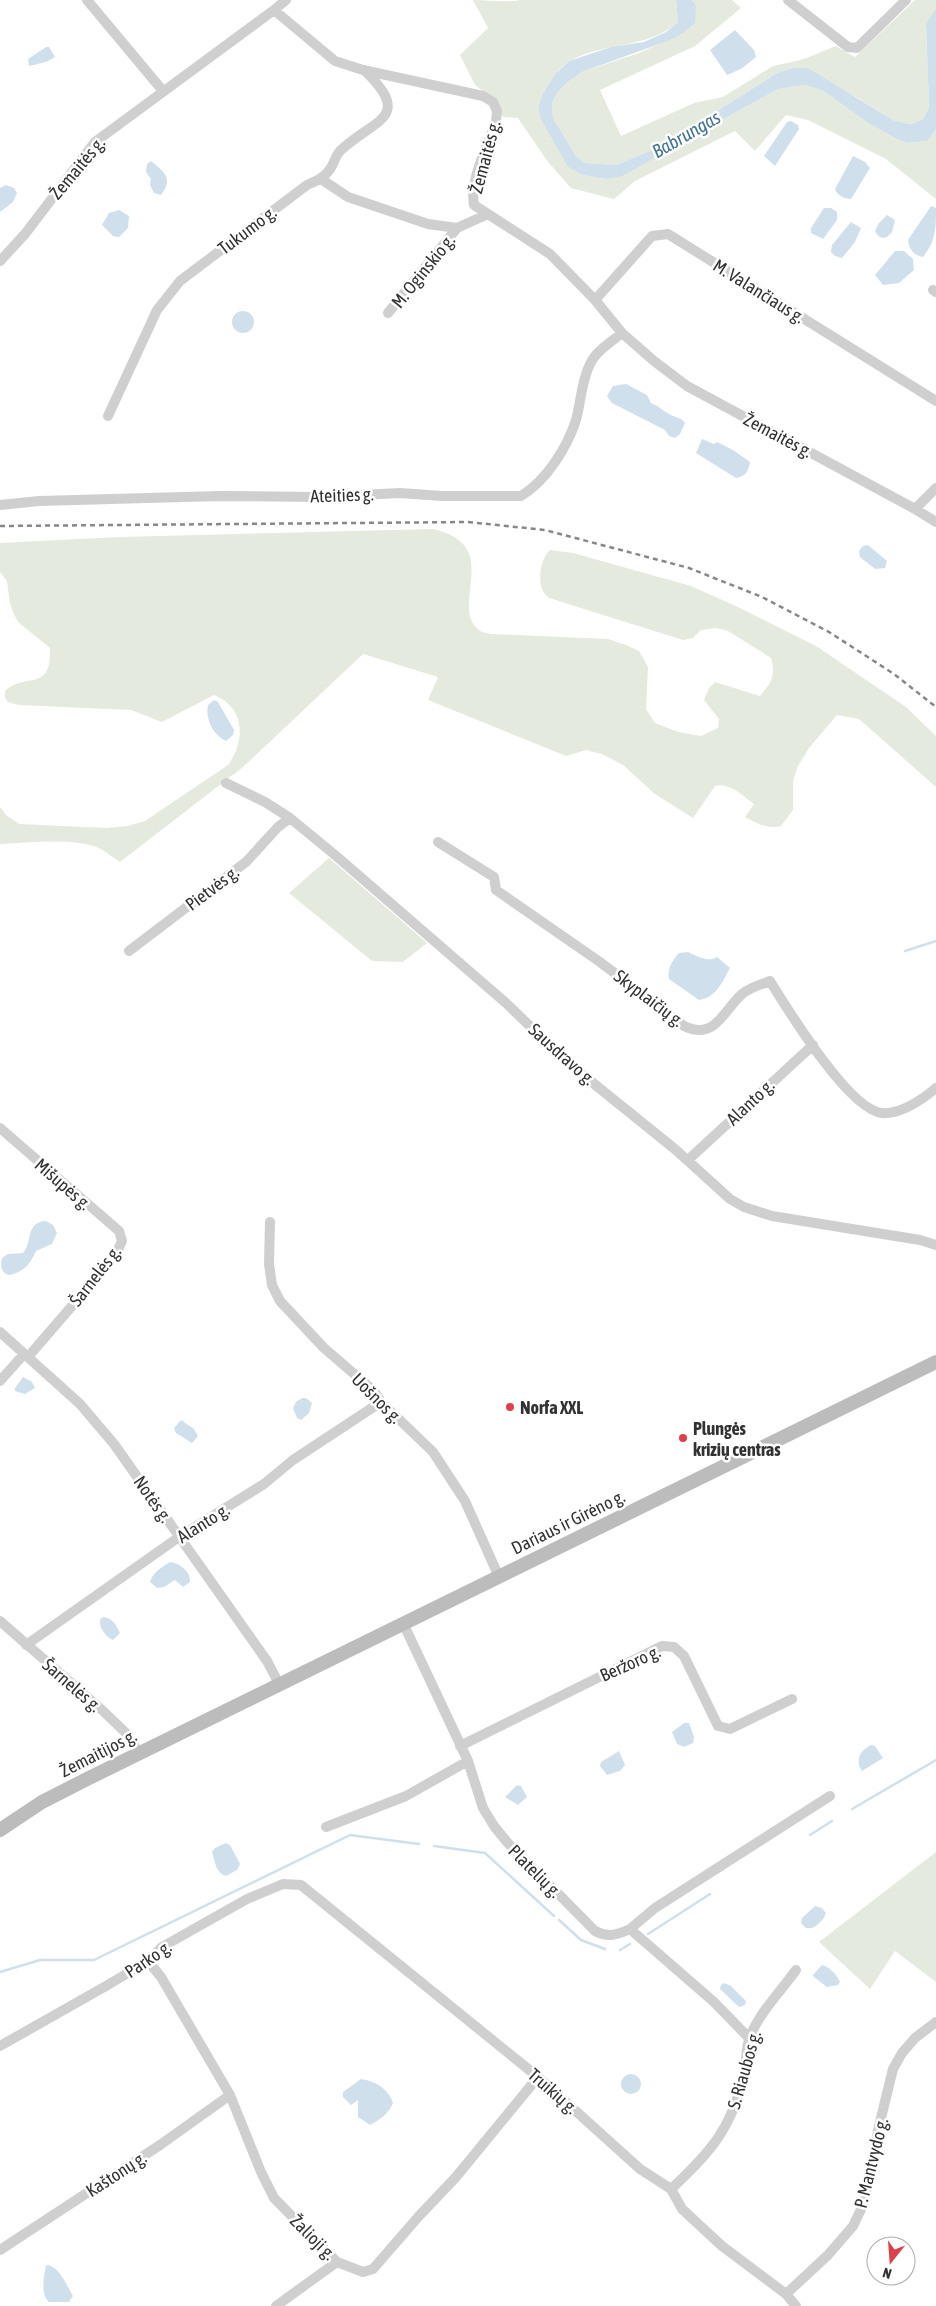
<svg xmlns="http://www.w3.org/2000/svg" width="936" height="2306" viewBox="0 0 936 2306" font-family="'Asap Condensed',sans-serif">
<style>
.green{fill:#e5eade}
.water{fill:#cfe0ec}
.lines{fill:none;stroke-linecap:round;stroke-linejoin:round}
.stream{stroke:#cfe0ec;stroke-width:2.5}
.minor{stroke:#cfcfcf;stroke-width:10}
.secondary{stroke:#bcbcbc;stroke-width:14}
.rail{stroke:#878787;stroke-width:2.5;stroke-dasharray:5 4;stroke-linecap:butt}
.poi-dot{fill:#dd404b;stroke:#fff;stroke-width:2}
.labels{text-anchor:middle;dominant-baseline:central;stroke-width:5;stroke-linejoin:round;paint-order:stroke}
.street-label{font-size:18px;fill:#323232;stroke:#fff}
.poi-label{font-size:18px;font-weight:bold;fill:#323232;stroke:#fff;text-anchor:start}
.water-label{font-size:19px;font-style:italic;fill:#437291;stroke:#fff}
</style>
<rect width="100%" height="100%" fill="#fff"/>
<path class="green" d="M473,0C490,0 505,3 521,0H676L678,22C646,50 605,41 570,61C558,67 550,82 543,93L568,167L582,175L606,179L673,148L778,89L804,85L822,90L868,123L895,138L907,143L927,141L936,130V199L886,159L808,120L786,115L755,151L735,131L635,181L614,199L571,188L548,162L518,118L503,117L492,98L475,85L460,55L488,28Z
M692,0H732L741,8L695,46L600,90L621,136L694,103L723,97L773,66L801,60L836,46L855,57L915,0H936V8L926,25L929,107L923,119L911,124L895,121L855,96L792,68L777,73L664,145L616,165L585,163L576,156L553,118L552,104L557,93L568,82L582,72L639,53L683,33L696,5Z
M433,529C505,545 448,606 479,630C481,632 486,633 490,634L608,639L626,645L639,651L648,667L646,709L655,723L678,732L701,736L718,728L719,719L704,700L709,688L715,682L760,696C771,683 776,676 771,658L728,631L716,628L701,630L693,638L683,640L549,598C547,596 543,592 542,589C538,577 541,558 550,550L573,553L691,586L740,608L816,646L906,707L936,736V787L859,719L837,715L809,748L798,766L793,781V810L781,826C767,829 758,824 745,817L754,804C743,796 729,782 715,786L693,818L655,794L623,765L602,754L586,750L566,756L428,700L438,677L363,654L243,767L120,862C114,858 107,853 101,849C75,837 28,843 0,844V807L6,815L19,824L107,828L128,826L145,821L228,765C246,740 245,707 214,695L162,722L131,710L19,705L8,702L5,698V691C24,672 52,693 50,648L18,622L14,614L10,604L7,581L0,572V543L120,537Z
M329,858L427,943L403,962L372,961L289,893Z
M936,1852V1982L895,1951L870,1989L819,1942Z"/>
<path class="water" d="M676,0H692L696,5L695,23L683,33L670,40L582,72L568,82L557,93L552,104L553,118L576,156L585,163L616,165L664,145L777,73L792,68H808L895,121L911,124L923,119L929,107L926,24L936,8V130L927,141L907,143L895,138L868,123L822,90L804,85L778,89L622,176L606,179L582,175L568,167L542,121L538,109L543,93L555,74L569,61L611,47L644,42L666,32L678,22Z
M735,30L754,50L756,57L741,69L727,75L710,50Z
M46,47H49L55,57L46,62L29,66L28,59Z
M791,121L798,125L799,129L775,166L764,156L787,122Z
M853,156L865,162L870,168L851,199C844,199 837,195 835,189Z
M151,161C166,173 173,179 161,195L154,193L150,185L151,179L146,172L147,164Z
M6,185L14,188L17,193L13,202L0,212V188Z
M931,206L936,208C936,228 936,241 923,257C913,255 909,249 908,240Z
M824,208H831L837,212V220L823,239L811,233V228Z
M119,210L129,216L128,228L119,237L113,236L102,225L109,213Z
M887,215L895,220L892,232L887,237C881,239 878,237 875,231L879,223Z
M851,222L861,228L855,242L842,258L835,256L831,252L832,245Z
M895,251H904L913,259L914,270L899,283L883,285L875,275Z
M232 322a11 11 0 1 1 22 0a11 11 0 1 1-22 0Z
M626,384L647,395L651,403C659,406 662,410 669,414C675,418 680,416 685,423L680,434L675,438L669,436L665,430L612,403L607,396L613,386Z
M702,439L714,444L717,442L733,450L750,462C748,472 746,476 736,478L696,453Z
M868,545L887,561L885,568L875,569L860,557L859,551L863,546Z
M214,700L218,702L234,730L233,735L226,741C213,735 205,719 208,705Z
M688,952C697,956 708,963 717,957L730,968C722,982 717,997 699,1000L669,979C667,969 672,961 679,953Z
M46,1221L53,1225L57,1233L52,1244L36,1251C30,1264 25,1271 10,1275C1,1274 0,1266 2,1258L8,1254L23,1253C33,1242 25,1222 46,1221Z
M23,1377L32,1382L35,1388L25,1394L15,1391V1388Z
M302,1398H306L312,1403L309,1413L301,1420L297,1418L293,1408L296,1402Z
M181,1420L194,1429L198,1436L192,1443L176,1433L174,1428Z
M170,1562C180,1563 191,1572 190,1582L183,1587L175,1580L164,1587L157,1588L150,1582C153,1572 162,1567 170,1562Z
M103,1617C113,1618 116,1625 120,1633L113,1640C106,1637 99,1628 100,1620Z
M684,1723H689L694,1737L693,1743L684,1747L677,1744L672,1732Z
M871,1745L875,1746L883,1758L862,1771C854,1760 861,1750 871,1745Z
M619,1751L625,1765L620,1771L607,1775L600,1766L601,1762Z
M517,1785L521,1786L527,1797L518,1805L505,1797Z
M226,1843L230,1845L240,1864L237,1870L226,1876C216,1873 215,1862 212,1852L215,1848Z
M815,1906L822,1908L826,1913C823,1921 815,1930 806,1928L801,1923L802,1918Z
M822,1965C830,1967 837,1975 840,1982L838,1985L827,1987L814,1977L813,1975Z
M724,1983L731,1986L746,2001L745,2005L739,2007L720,1989L721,1985Z
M621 2084a10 10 0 1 1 20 0a10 10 0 1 1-20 0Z
M361,2079C375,2081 389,2089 393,2103C389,2113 380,2120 370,2125L358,2117V2100L351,2105L343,2097V2092Z
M46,2265C59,2265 67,2286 73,2296L69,2302H49C40,2294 44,2276 46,2265Z"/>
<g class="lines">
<path class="stream" d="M905,951L936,941
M852,1809L936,1760
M810,1835L832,1821
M434,1846L485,1853L554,1916
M559,1920L581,1940L605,1949
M648,1934L710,1894
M620,1950L630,1944
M0,1972L40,1960H94L350,1835L419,1844"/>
<path class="minor" d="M87,0L163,91
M788,0L848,47L857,48L906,0
M274,10L286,0
M321,179L348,197L428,224L457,228L488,214
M0,261L25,234L95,142L274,10L335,61L363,70L483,96L493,102L497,111L496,122C488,145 469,181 474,205L550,254L595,300L622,333L654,361L687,386L915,509L936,522
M933,290L936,292
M595,300L652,236L668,234L936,401
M388,313L457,228
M108,416L157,310L180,281L307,185C319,180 327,176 333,164C335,159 337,154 340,151C373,119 415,119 364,70
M0,505L39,501L220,496L318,497L400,493L442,496H521C546,481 567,448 576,420C581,402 581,382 590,364C596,351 611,342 622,333
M915,509L936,488
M226,783L265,802L290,818L335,855L506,1003L567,1062L676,1150L730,1199L744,1207L772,1216L920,1240L936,1245
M438,842L494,877L496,890L600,962L684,1026C715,1041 723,1011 742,994C751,987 760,985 770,981C788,1010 849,1110 882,1113C900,1115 923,1099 936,1088
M129,951L246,862L278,827L290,818
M0,1128L119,1231L122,1241L115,1256L28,1357
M688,1160L813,1045
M270,1222L269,1264L272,1285L280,1301L324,1348L374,1391L381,1402L433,1452L465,1501L499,1577
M0,1332L80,1404L114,1444L267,1661L279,1684
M0,1381L24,1354
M0,1621L102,1710L126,1733L139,1753
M403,1623L468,1761L483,1808L494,1826L507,1842L595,1931C608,1938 617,1935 630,1929L714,2002L749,2038
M26,1645L179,1537L264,1484L293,1460L381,1402
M460,1746L662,1646L674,1647L684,1656L718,1726L730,1729L792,1699
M326,1827L406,1796L468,1761
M630,1929L655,1908L830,1796
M148,1961L161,1977L230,2095L261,2172L274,2198L337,2262L363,2272L373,2269L419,2216L456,2177L538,2077
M0,2046L106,1986L148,1961L162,1947L247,1899L283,1884L301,1885L538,2077L640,2169L671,2189L682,2209L722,2246L786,2294L796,2306
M671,2189C710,2153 732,2128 744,2075C747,2063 745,2048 750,2037C759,2013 781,1991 796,1970
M0,2250L160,2145L230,2095
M786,2294L828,2255L853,2226L864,2203L879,2126L893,2069L902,2053L915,2038L936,2022
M276,2306L337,2262"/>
<path class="secondary" d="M0,1830L42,1802L87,1779L936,1362"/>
<path class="rail" d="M0,526L468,522L545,530L689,568L762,597L829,632L894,674L936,707"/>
</g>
<g class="poi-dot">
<circle cx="510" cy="1407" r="5"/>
<circle cx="683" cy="1438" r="5"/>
</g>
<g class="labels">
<g class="street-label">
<text transform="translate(485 157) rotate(-75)">Žemaitės g.</text>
<text transform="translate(77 168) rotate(-50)">Žemaitės g.</text>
<text transform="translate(247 230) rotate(-37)">Tukumo g.</text>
<text transform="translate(423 271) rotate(-51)">M. Oginskio g.</text>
<text transform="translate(759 291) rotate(32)">M. Valančiaus g.</text>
<text transform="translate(778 435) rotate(28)">Žemaitės g.</text>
<text transform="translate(342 495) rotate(-2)">Ateities g.</text>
<text transform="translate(212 888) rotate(-37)">Pietvės g.</text>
<text transform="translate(649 998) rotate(37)">Skyplaičių g.</text>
<text transform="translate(562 1054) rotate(42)">Sausdravo g.</text>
<text transform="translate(750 1102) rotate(-43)">Alanto g.</text>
<text transform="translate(63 1184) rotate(41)">Mišupės g.</text>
<text transform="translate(95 1276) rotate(-52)">Šarnelės g.</text>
<text transform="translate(377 1398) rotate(45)">Uošnos g.</text>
<text transform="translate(153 1499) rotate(55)">Notės g.</text>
<text transform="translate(568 1522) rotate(-26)">Dariaus ir Girėno g.</text>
<text transform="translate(203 1523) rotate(-32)">Alanto g.</text>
<text transform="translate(630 1663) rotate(-24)">Beržoro g.</text>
<text transform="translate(72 1685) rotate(41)">Šarnelės g.</text>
<text transform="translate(98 1753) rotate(-27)">Žemaitijos g.</text>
<text transform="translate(535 1871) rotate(45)">Platelių g.</text>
<text transform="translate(148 1959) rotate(-34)">Parko g.</text>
<text transform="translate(744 2070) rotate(-74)">S. Riaubos g.</text>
<text transform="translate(553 2091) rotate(41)">Truikių g.</text>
<text transform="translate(871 2163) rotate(-76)">P. Mantvydo g.</text>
<text transform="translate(116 2174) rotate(-33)">Kaštonų g.</text>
<text transform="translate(313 2237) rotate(45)">Žalioji g.</text>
</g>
<g class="poi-label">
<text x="520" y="1407">Norfa XXL</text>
<text x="693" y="1428">Plungės<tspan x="693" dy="21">krizių centras</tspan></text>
</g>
<g class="water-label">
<text transform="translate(686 134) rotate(-30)">Babrungas</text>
</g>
</g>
<g transform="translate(891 2261) rotate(197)"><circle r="24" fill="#ffffff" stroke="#adadad"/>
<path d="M0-4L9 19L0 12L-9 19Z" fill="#dd404b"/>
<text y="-8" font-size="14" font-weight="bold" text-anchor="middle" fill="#323232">N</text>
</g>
</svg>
